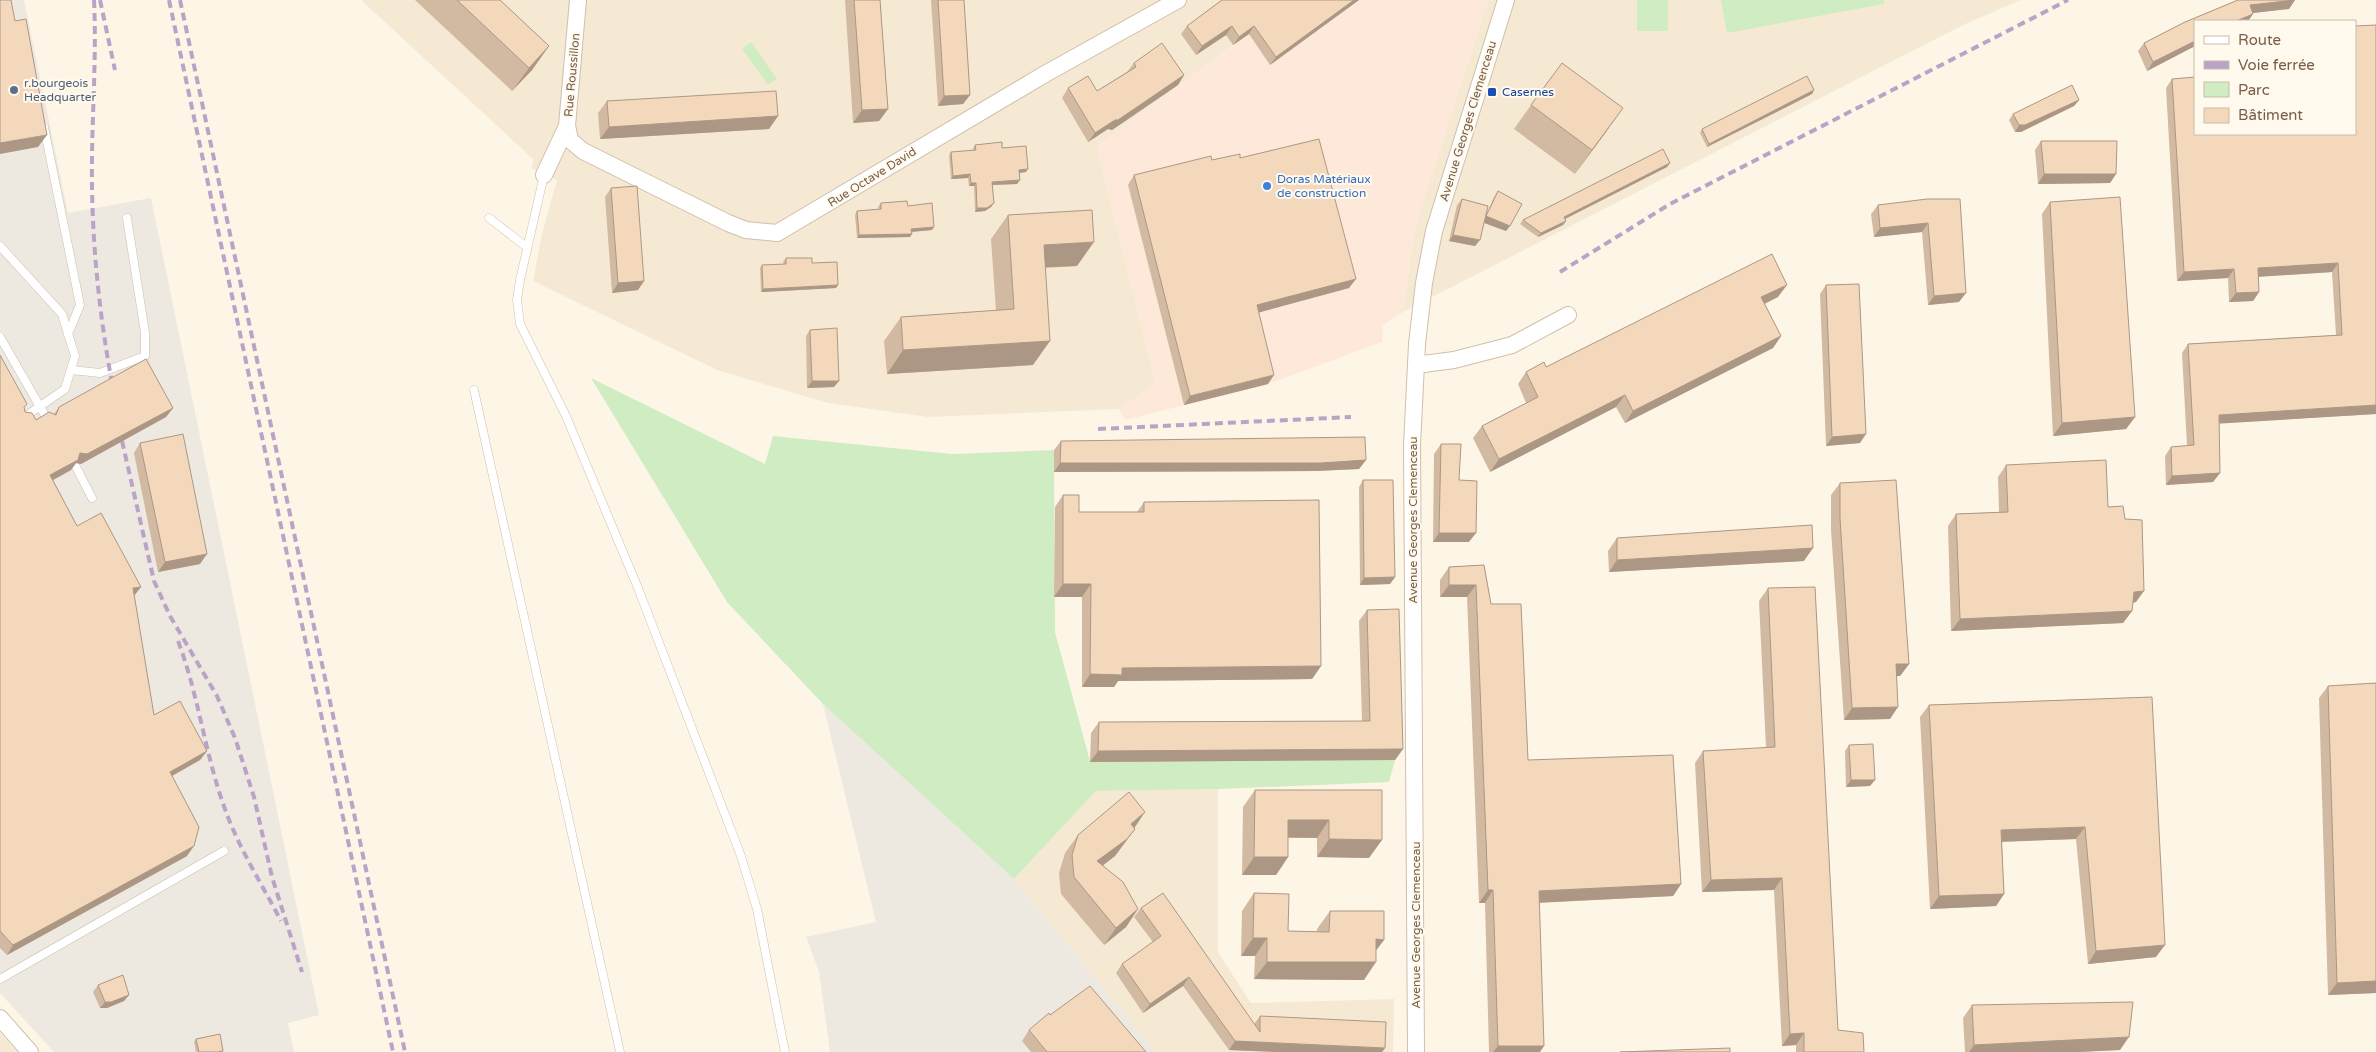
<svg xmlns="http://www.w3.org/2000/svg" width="2376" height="1052" viewBox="0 0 2376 1052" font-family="'Varela Round',sans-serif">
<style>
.residential{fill:#f5e9d4}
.commercial{fill:#fee8d9}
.industrial{fill:#ede8e0}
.green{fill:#d0ecc3}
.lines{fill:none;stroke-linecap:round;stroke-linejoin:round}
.service-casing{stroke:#d0bfab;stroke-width:9}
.minor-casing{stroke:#d0bfab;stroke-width:18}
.service{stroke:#fff;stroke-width:8}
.minor{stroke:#fff;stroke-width:16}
.rail{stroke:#bba3c8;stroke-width:4;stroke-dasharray:8 5;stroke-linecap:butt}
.wall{fill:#d2baa2}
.shaded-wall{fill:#ab9784}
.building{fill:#f4d8bc;stroke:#ab9784}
.service-dot{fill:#5c6f8a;stroke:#fffaed;stroke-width:2}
.transit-dot{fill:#1a4fb4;stroke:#fffaed;stroke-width:2}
.shop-dot{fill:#3f7fe0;stroke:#fffaed;stroke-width:2}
.labels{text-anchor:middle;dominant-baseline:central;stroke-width:4;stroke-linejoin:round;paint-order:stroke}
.street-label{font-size:12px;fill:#785e49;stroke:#fffaed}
.service-label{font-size:12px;fill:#4e5e75;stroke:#fffaed;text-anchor:start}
.transit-label{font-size:12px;fill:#164399;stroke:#fffaed;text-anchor:start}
.shop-label{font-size:12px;fill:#366cbe;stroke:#fffaed;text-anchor:start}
</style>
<rect width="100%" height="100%" fill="#fdf6e6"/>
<path class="residential" d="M361,0H1225L1250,33L1097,146L1156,384L1119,409L928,417L828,403L717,370L533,281L542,234L557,180L531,168L534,160Z
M1488,0H2021L1963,25L1403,312L1415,227Z
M1218,789V952L1251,1003L1394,999L1393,1052H1156L1014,879L1096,791Z
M0,1033L17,1052H0Z"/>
<path class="commercial" d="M1225,0H1488L1415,227L1403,312L1383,325L1382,342L1268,384L1125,420L1119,409L1156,384L1097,146L1250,33Z"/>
<path class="industrial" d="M0,0H24L68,213L151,198L319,1015L288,1023L294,1052H54L0,993Z
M823,704L1014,879L1156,1052H830L819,971L806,937L876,922Z"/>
<path class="green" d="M1637,0H1668V31H1637Z
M1721,0H1884V4L1727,33Z
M751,42L777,79L768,85L742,49Z
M591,378L765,464L773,436L952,454L1054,450L1055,632L1090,761L1395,760L1389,782L1219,789L1096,791L1014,879L823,704L727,602Z"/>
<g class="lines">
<g class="service-casing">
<path id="service" d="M44,127L80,305L68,334
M544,175L520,280L517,300L520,324L566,416L638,588L741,856L757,909L785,1052
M489,218L524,245
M0,246L62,314L75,356L65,389L23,418
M0,337L47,419
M71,370L100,373L145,356V333L127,218
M474,390L620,1052
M76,467L92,498
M0,979L224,851"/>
</g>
<g class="minor-casing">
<path id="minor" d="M567,126L570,140L583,151L728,223L746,230L777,233L1045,74L1178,0
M544,175L567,126L578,0
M1416,365L1454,360L1512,345L1568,315
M0,1018L30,1052
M1416,1052L1412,445L1417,344L1424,283L1434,231L1506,0"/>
</g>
<use href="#service" class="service"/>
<use href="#minor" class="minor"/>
<path class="rail" d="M94,0C97,62 91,124 92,187C93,253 100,318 112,383
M100,0L115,70
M169,0L393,1052
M180,0L405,1052
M1560,272L1670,204L2068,0
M1098,429L1351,417
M122,441L154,581L170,616L217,696L235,738L254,797L272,877L302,972
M178,641C199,696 205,755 225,809C239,849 262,884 281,921"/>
</g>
<path class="wall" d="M415,0H500L549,46L532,70L512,91Z
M845,0H880L888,109L879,121L853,123Z
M931,0H964L970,95L963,104L938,106Z
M1222,0H1359L1270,65L1249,34L1233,45L1226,35L1196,55L1181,34L1187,26Z
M2238,0H2295L2289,9L2253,13V14L2248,21H2195V46L2147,71L2138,51L2144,43L2185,22Z
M1134,63L1184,75L1178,85L1112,130L1108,129L1088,142L1062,98L1068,88L1097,91L1127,72Z
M2172,79L2355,134L2376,414L2219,423L2220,473L2213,482L2166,485L2165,456L2171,447L2187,446L2182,353L2188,344L2336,335L2332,272L2259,277V292L2253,301L2229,302L2228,278L2177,281L2166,88Z
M1814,90L1812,94L1707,147L1700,133L1702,129Z
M2079,100L2074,106L2021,132H2015L2009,120L2013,114Z
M607,101L778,116L769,129L600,139L598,113Z
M1531,105L1606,132L1575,174L1514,129Z
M2041,141L2116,174L2110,183L2038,184L2035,150Z
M975,145L1002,148L1026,172L1020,173V180L1017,184L993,185L991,207L985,211L975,212L974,186H969L968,178L951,179L949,155L951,152L973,150V148Z
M1240,158L1349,288L1258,312L1268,384L1184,405L1128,185L1134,175L1212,160Z
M1670,163L1667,167L1565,219L1566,221L1563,225L1538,237L1520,224L1523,220Z
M611,188L644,281L638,290L612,293L605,197Z
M1498,191L1506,231L1484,223L1475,246L1449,241L1457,205L1462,199L1487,213L1494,197Z
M1960,199L1959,302L1928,305L1922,232L1874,237L1871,214L1878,205Z
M2050,202L2135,417L2126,429L2053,436L2042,214Z
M881,203L908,206L932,230L912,232L910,237L857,238L855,215L857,211L879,209L878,207Z
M1008,215L1077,266L1045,268L1033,365L887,374L884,341L901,317L996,311L991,239Z
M786,258L812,263L838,285L836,288L761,292L760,268L762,265L784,264L783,262Z
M1826,285L1860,443L1826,446L1820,294Z
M1778,297L1765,304L1781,336L1773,348L1625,423L1616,407L1490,472L1473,438L1482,426L1526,403L1518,384L1526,372L1546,367Z
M810,330L834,387L807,388L806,336Z
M0,355L24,407L25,412L36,420L54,414L59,407L173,408L166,417L81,464L76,463L71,470L53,480L77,526L134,596L154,715L207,751L200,760L172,776L187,856L7,955L0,948Z
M1061,441L1366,460L1359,469L1315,471L1054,472V450Z
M140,443L200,564L158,572L134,453Z
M1441,444L1459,480L1469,542H1433L1434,454Z
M2006,465L2108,507L2136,602L2133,603L2132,611L2123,623L1951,631L1948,526L1956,514L1999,512L1998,477Z
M1363,480L1395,577L1390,584L1360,585L1359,487Z
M1840,483L1909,664L1900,676H1897L1890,719L1844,720L1831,530V495Z
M1063,495L1079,512H1137L1144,502L1321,666L1312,679L1118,681L1114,687H1082V597H1054L1055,507Z
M1617,538L1804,561L1609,572L1608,551Z
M1484,565L1491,604L1528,760L1681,884L1673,896L1539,903L1540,1052H1489L1485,903H1479L1467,597H1440V580L1449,567Z
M1768,588L1838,1030L1864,1052H1796V1045L1782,1046L1774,890L1702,892L1695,763L1703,751L1766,748L1759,601Z
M1367,610L1403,749L1395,760L1090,762L1091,733L1099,722L1362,721L1359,621Z
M2376,683V993L2328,995L2319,698L2328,686Z
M2152,697L2156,957L2088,964L2076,839L2002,842L2004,894L1996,906L1930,909L1920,717L1929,705Z
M1849,745L1870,786L1846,787L1845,751Z
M1255,790H1382L1369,858L1317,857V838H1288V857L1276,875H1242L1243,807Z
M1134,828L1135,829L1115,856L1103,865L1138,909L1126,927L1104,945L1061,894L1059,873L1065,853L1078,835Z
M1254,893L1288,931L1317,932V929L1330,911L1384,940L1376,950L1364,980L1254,979L1255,956H1241L1242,911Z
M1141,908L1254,1024L1260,1016L1385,1048L1382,1052H1278L1229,1050L1183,986L1143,1013L1116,973L1122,964L1153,942L1134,917Z
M98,985L129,995L124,1001L107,1008H100L93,992Z
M1972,1005L2120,1050L2078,1052H1965L1963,1018Z
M1050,1015L1146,1052H1031L1022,1041L1029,1030Z
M196,1039L223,1051L222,1052H196L194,1042Z"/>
<path class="shaded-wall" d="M1354,0H1359L1270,65L1276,57Z
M2295,0L2289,9L2244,14L2250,5Z
M2253,14L2248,21H2236Z
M1232,26L1226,35L1196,55L1202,46Z
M1254,26L1249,34L1233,45L1239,37Z
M2195,41V46L2147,71L2153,62Z
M549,46L532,70L512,91L529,68Z
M1184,75L1178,85L1112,130L1108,129L1088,142L1095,133Z
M1814,90L1812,94L1707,147L1709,144Z
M970,95L963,104L938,106L944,96Z
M2079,100L2074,106L2021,132H2015L2019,125Z
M1623,108L1606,132L1575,174L1592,150Z
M888,109L879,121L853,123L862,110Z
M778,116L769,129L600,139L609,127Z
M47,135L38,147L0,154V143Z
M1670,163L1667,167L1561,221L1564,217Z
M1028,169L1026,172L1017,173L1019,170Z
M970,174L968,178L951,179L953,176Z
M2044,174H2116L2110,183L2038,184Z
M1020,180L1017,184L990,185L992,182Z
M971,183H976L974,186H969Z
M994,203L991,207L985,211L975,212L977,208Z
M1486,216L1510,226L1506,231L1482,222Z
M1566,221L1563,225L1538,237L1541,233Z
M1928,223L1922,232L1874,237L1880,228Z
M934,227L932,230L909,232L911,229Z
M912,234L910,237L857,238L859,235Z
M1453,235L1480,240L1475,246L1449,241Z
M1094,242L1077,266L1027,268L1044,245Z
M2338,263L2332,272L2252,277L2258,268Z
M2234,269L2228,278L2177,281L2184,272Z
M1356,279L1349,288L1250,315L1257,305Z
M644,281L638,290L612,293L618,283Z
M838,285L836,288L761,292L763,289Z
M1787,285L1778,297L1753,309L1761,297Z
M2259,292L2253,301L2229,302L2236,293Z
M1966,293L1959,302L1928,305L1934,296Z
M1781,336L1773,348L1625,423L1633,411Z
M1050,341L1033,365L887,374L903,350Z
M1274,375L1268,384L1184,405L1190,396Z
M812,381H839L834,387L807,388Z
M1625,395L1616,407L1490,472L1499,459Z
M2376,405V414L2213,424L2219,415Z
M173,408L166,417L81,464L76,463L71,470L44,485L50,475L80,453Z
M2135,417L2126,429L2053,436L2062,423Z
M1866,434L1860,443L1826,446L1832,437Z
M1366,460L1359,469L1315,471L1054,472L1060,463Z
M2220,473L2213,482L2166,485L2172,476Z
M1439,533H1476L1469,542H1433Z
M1813,548L1804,561L1609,572L1617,560Z
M207,554L200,564L158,572L165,562Z
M1395,577L1390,584L1360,585L1364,578Z
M1063,584H1091L1082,597H1054Z
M1449,585H1476L1467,597H1440Z
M141,587L134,596L133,588Z
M2144,591L2136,602L2125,604L2134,592Z
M2132,611L2123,623L1951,631L1960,619Z
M1896,664H1909L1900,676H1888Z
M1321,666L1312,679L1118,681L1114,687H1082L1090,674L1122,668Z
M1898,707L1890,719L1844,720L1852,708Z
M1403,749L1395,760L1090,762L1098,751Z
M207,751L200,760L163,781L170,772Z
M1851,780H1875L1870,786L1846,787Z
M1145,812L1133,830L1131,824Z
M1288,820H1329L1317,838L1276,837Z
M2085,827L2076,839L1992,842L2001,830Z
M1135,829L1115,856L1085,879L1097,861Z
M1329,839L1382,840L1369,858L1317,857Z
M194,846L187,856L7,955L13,945Z
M1254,857H1288L1276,875H1242Z
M1782,878L1774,890L1702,892L1711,880Z
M1681,884L1673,896L1530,903L1539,891Z
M1488,890H1493L1485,903H1479Z
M2004,894L1996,906L1930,909L1939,896Z
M1138,909L1126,927L1104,945L1116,928Z
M1253,938H1267L1255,956H1241Z
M1376,939L1384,940L1371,957Z
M2165,945L2156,957L2088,964L2096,951Z
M1267,962H1376L1364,980L1254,979Z
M1189,977L1183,986L1143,1013L1150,1004Z
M2376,981V993L2328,995L2337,983Z
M129,995L124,1001L107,1008H100L105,1002Z
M1804,1033L1796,1045L1782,1046L1790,1034Z
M2129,1037L2120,1050L2078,1052H1969L1974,1045Z
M1235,1041L1385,1048L1382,1052H1278L1229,1050Z
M1498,1046H1544L1540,1052H1493Z"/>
<path class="building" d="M0,0H11L15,21L26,19L47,135L0,143Z
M457,0H500L549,46L529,68Z
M854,0H880L888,109L862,110Z
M938,0H964L970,95L944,96Z
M1222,0H1354L1276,57L1254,26L1239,37L1232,26L1202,46L1187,26Z
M2238,0H2295L2250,5L2253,14L2236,21H2195V41L2153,62L2144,43L2185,22Z
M2376,25V405L2219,415L2220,473L2172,476L2171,447L2194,445L2188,344L2342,335L2338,263L2258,268L2259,292L2236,293L2234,269L2184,272L2172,79L2195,77V134H2355V26Z
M1162,43L1184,75L1118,120H1115L1095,133L1068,88L1088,76L1097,91L1136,67L1134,63Z
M1562,63L1623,108L1592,150L1531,105Z
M1807,76L1814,90L1709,144L1702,129Z
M2072,85L2079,100L2025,125H2019L2013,114Z
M776,91L778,116L609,127L607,101Z
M1319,139L1356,279L1257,305L1274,375L1190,396L1134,175L1211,156L1212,160L1240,154V158Z
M2041,141H2117L2116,174H2044Z
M1002,142V148L1026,146L1028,169L1019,170L1020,180L992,182L994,203L987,208H977L976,183H971L970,174L953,176L951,152L976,150L975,145Z
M1663,149L1670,163L1564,217L1566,221L1541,233L1523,220Z
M637,186L644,281L618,283L611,188Z
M1498,191L1522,204L1510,226L1486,216Z
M2120,197L2135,417L2062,423L2050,202Z
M1462,199L1488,206L1480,240L1453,235Z
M1927,199H1960L1966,293L1934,296L1928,223L1880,228L1878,205Z
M907,201L908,206L932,203L934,227L911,229L912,234L859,235L857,211L881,209V203Z
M1092,210L1094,242L1044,245L1050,341L903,350L901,317L1014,309L1008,215Z
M1772,254L1787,285L1761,297L1781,336L1633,411L1625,395L1499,459L1482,426L1538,397L1526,372L1544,362L1546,367Z
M786,258H812V263L837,262L838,285L763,289L762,265L786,264Z
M1859,284L1866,434L1832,437L1826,285Z
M837,328L839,381H812L810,330Z
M0,355L27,404L24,407L25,412L32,413L36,420L49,412L56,415L59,407L146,359L173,408L87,454L80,453L78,460L50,475L77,526L101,513L141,587L133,588L154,715L180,701L207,751L170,772L199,827L194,846L13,945L0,931Z
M183,434L207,554L165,562L140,443Z
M1365,437L1366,460L1321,463H1060L1061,441Z
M1441,444H1461L1459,480L1477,481L1476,533H1439Z
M2106,460L2108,507L2123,506L2125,519L2142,520L2144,591L2134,592L2132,611L1960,619L1956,514L2008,512L2006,465Z
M1363,480H1393L1395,577L1364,578Z
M1896,480L1909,664H1896L1898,707L1852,708L1840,518V483Z
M1063,495H1079V512H1144V502L1319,500L1321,666L1122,668V675L1090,674L1091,584H1063Z
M1812,525L1813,548L1617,560V538Z
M1484,565L1491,604H1521L1528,760L1673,755L1681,884L1539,891L1544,1046H1498L1493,890H1488L1476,585H1449V567Z
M1815,587L1838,1030L1863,1033L1864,1052H1804V1033L1790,1034L1782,878L1711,880L1703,751L1775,747L1768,588Z
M1399,609L1403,749L1098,751L1099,722L1370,721L1367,610Z
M2376,683V981L2337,983L2328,686Z
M2152,697L2165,945L2096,951L2085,827L2001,830L2004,894L1939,896L1929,705Z
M1873,744L1875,780H1851L1849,745Z
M1255,790H1382V840L1329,839V820H1288V857H1254Z
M1129,792L1145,812L1131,824L1135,829L1127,839L1097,861L1123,882L1138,909L1116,928L1074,877L1072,855L1078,835Z
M1163,893L1260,1032V1016L1386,1022L1385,1048L1235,1041L1189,977L1150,1004L1122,964L1161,936L1141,908Z
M1254,893L1289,894L1288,931L1329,932L1330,911H1384V940L1376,939V962H1267V938H1253Z
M123,975L129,995L111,1002H105L98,985Z
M1090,986L1146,1052H1047L1029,1030L1049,1013L1050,1015Z
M2133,1002L2129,1037L1974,1045L1972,1005Z
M220,1034L223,1051L218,1052H199L196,1039Z
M1730,1048V1052H1620Z"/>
<circle class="service-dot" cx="14" cy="90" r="5"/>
<rect class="transit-dot" x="1487" y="87" width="10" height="10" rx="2.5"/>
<circle class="shop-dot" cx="1267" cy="186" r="5"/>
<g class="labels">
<g class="street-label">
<text transform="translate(572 75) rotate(-85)">Rue Roussillon</text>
<text transform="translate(1468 121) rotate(-73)">Avenue Georges Clemenceau</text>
<text transform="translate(872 177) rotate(-32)">Rue Octave David</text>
<text transform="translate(1413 520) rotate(-90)">Avenue Georges Clemenceau</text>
<text transform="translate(1416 925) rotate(-90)">Avenue Georges Clemenceau</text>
</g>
<g class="service-label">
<text x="24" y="83">r.bourgeois<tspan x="24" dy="14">Headquarter</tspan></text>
</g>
<g class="transit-label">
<text x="1502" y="92">Casernes</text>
</g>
<g class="shop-label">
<text x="1277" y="179">Doras Matériaux<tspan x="1277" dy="14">de construction</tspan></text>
</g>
</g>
<rect x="2194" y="20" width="162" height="115" fill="#fffaed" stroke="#c9bcab"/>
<rect x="2204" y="36" width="25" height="8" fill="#ffffff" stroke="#c9bcab"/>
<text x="2238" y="45" font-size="15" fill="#785e49">Route</text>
<rect x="2204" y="61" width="25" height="8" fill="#bba3c8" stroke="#c9bcab"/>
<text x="2238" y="70" font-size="15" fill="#785e49">Voie ferrée</text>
<rect x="2204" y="82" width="25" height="15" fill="#d0ecc3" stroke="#c9bcab"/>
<text x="2238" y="95" font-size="15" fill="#785e49">Parc</text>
<rect x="2204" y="108" width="25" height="15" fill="#f4d8bc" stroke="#c9bcab"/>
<text x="2238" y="120" font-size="15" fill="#785e49">Bâtiment</text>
</svg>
